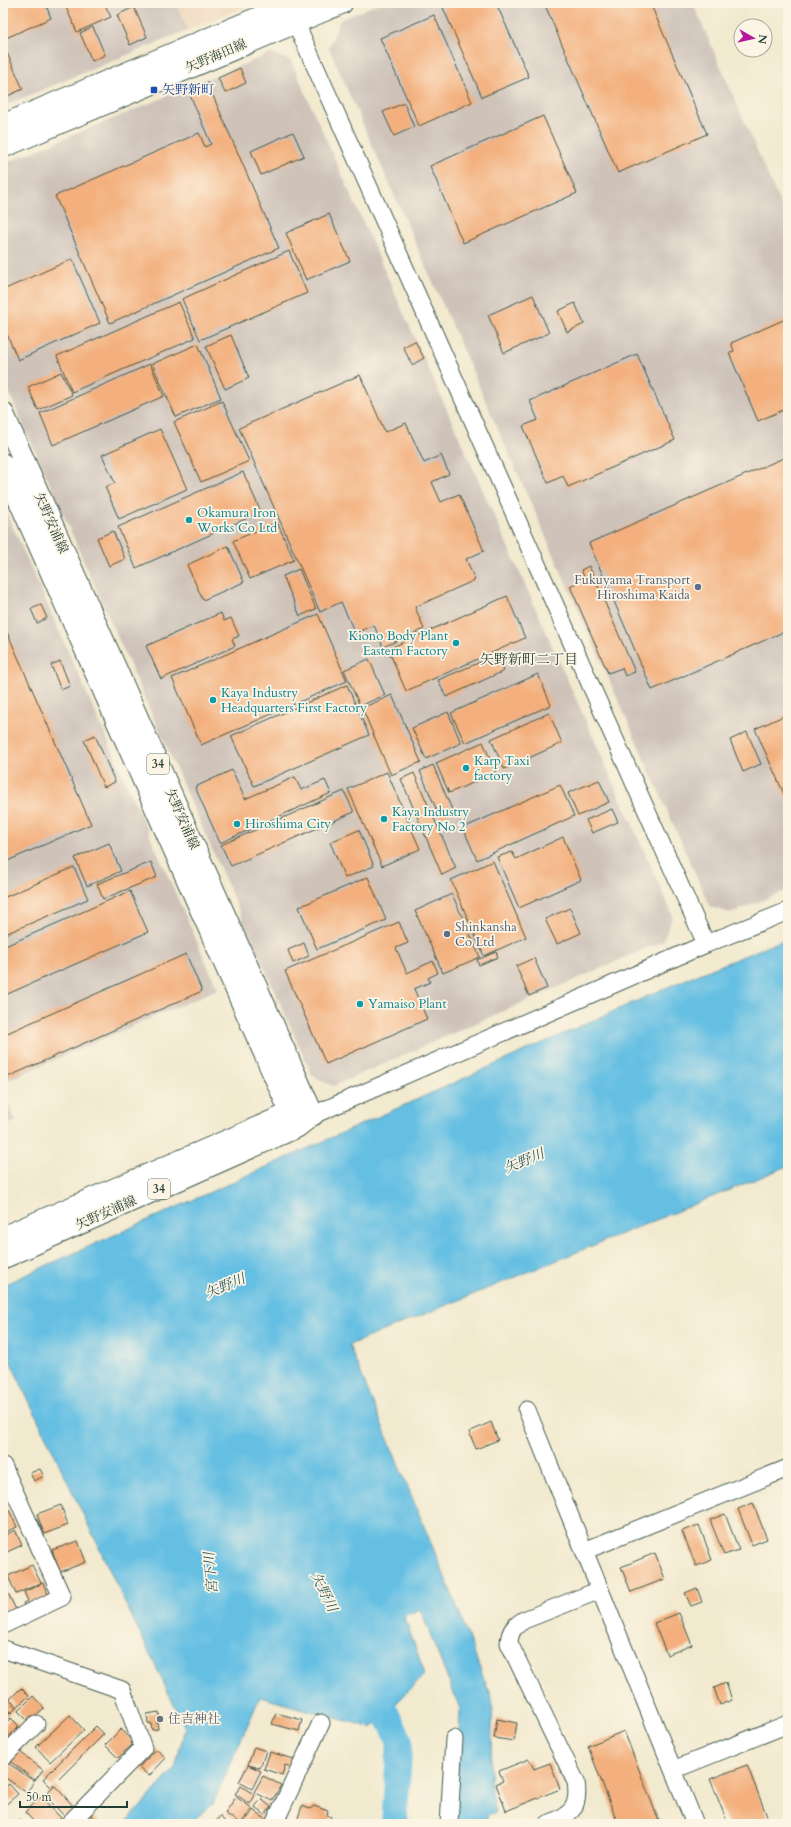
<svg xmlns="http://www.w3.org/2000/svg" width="791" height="1827" viewBox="0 0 791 1827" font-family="Cardo,'Noto Serif JP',serif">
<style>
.built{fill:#f0d6bc}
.industrial{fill:#cec2b9}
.water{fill:#65bfe3;stroke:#427e8c}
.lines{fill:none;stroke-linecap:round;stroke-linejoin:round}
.river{stroke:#65bfe3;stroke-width:26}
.building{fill:#f3b07e}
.minor-casing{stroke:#3f574b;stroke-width:19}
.major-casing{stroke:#3f574b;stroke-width:23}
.minor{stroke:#fff;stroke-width:17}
.major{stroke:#fff;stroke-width:21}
.transit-dot{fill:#1a4fb4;stroke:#fcf5e5;stroke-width:1.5}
.culture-dot{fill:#0f9aa8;stroke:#fcf5e5;stroke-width:1.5}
.service-dot{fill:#5c6f8a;stroke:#fcf5e5;stroke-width:1.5}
.worship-dot{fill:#6b7280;stroke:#fcf5e5;stroke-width:1.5}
.labels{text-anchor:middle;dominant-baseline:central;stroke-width:3.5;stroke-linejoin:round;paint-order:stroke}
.shield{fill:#fcf5e5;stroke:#617469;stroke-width:1}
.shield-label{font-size:12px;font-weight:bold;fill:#1f3d34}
.street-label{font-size:13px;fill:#1f3d34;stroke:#fcf5e5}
.transit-label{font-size:13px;fill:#164399;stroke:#fcf5e5;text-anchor:start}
.culture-label{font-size:13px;fill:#0d838f;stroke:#fcf5e5;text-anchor:start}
.service-label{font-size:13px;fill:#4e5e75;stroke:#fcf5e5;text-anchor:end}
.worship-label{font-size:13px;fill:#5b616d;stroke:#fcf5e5;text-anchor:start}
.neighbourhood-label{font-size:14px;fill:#1f3d34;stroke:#fcf5e5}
.water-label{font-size:14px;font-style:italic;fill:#305e60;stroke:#fcf5e5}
</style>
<rect width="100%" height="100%" fill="#fcf5e5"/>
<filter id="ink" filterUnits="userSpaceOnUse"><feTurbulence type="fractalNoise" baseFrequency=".025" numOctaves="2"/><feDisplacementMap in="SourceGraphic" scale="8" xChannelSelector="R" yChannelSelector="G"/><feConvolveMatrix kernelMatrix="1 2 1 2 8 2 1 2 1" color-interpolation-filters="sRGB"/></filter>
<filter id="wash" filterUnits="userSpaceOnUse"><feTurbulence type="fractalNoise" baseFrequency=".012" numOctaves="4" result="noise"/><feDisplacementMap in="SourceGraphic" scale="16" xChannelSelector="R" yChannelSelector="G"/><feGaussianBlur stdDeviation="0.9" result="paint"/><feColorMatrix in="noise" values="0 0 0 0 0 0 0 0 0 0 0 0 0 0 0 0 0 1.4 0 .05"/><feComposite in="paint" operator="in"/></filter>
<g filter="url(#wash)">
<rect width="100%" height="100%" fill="#f2eacf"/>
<path class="built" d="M176,3H248L247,6L188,30Z"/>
<path class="industrial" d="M3,3H176L188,30L3,106Z
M380,3H693L788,222V890L731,913L710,907L329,48L340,20Z
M271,53L291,61L673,916L663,941L333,1086L312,1075L3,379V164Z
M3,505L218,989L3,1082Z
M3,1093L16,1121L3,1127Z"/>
<path class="water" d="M788,938V1166L349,1345L452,1594L493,1703L490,1785L496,1812L487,1815V1824H455L460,1709L420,1609L404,1616L425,1674L372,1728L260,1697L213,1803L189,1824H125L175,1768L185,1728L10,1361L3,1364V1285L670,986Z"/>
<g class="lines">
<path class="river" d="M370,1681L400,1741L394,1824"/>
</g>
<g id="blocks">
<path class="building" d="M3,3H45L51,18L6,38L3,31Z
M64,3H104L111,17L77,32Z
M441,3H496L529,77L482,97Z
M544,3H650L707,134L618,173Z
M134,7L147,37L130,45L117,15Z
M434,15L472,102L419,126L380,38Z
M93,27L105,55L92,61L80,33Z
M3,44L23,89L3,98Z
M240,68L246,83L225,93L218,78Z
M207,82L279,248L110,323L55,196L199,133L205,147L211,144L188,90Z
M404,103L414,127L394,136L383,112Z
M543,116L577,193L463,243L430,166Z
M293,132L304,156L261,175L251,151Z
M329,214L350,261L306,280L286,233Z
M289,251L307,293L200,340L182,299Z
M72,259L100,323L18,360L3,325V290Z
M533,295L549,333L504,353L488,315Z
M179,302L195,338L72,392L57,356Z
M575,303L584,324L567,332L558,311Z
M788,318V408L758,421L729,353L734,351L731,343Z
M231,335L249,378L225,389L206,346Z
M415,341L424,358L412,365L403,347Z
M198,344L221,398L176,417L152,364Z
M637,354L675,440L568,487L563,476L548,483L523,426L538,420L530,401Z
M150,364L164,396L53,445L40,413Z
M61,372L72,395L38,410L28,387Z
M360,375L385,432L406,423L424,463L441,455L449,474L432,482L441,502L459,494L484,551L466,559L475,580L415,607L424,629L383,647L374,625L355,633L341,602L320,612L239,428Z
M222,401L249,461L201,482L174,422Z
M160,429L187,489L119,519L105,487L115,483L102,455Z
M788,456V630L652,690L589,543Z
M243,472L261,512L136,568L118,527Z
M277,522L294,560L250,579L233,541Z
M113,531L125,559L109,566L97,538Z
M228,546L244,582L203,600L187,565Z
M589,566L635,672L625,676L622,668L608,673L570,586L585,579L581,570Z
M299,569L316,609L300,616L283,576Z
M507,596L525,638L406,691L388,649Z
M41,605L47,618L37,623L31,609Z
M221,613L224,621L231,618L239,636L232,639L235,646L161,679L146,646Z
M318,614L347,681L201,745L172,678Z
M3,623L91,824L3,863Z
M497,655L504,671L446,697L438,680Z
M369,659L385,695L360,706L344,670Z
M60,661L70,686L61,690L51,665Z
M538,674L551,705L465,743L451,713Z
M347,685L369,735L254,786L231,736Z
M392,695L421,762L391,775L362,708Z
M448,712L461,743L426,759L412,728Z
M549,713L562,743L504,769L491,739Z
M788,714V803L755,729Z
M747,732L761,764L743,772L730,740Z
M95,735L115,782L104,787L84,740Z
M483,742L496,773L449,793L436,763Z
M433,765L453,812L440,818L420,771Z
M232,770L245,799L295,777L301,790L325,780L331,793L220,843L195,787Z
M387,772L420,849L382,866L348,789Z
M414,773L456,868L442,875L401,779Z
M599,780L609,802L578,816L568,793Z
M560,785L574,816L477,860L463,828Z
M344,791L354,812L231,866L221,845Z
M612,809L618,822L592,833L586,820Z
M359,830L374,866L345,878L330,842Z
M563,837L581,880L519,908L497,857L512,852L516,859Z
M109,843L121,871L87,886L75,858Z
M493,861L526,937L484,956L451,880Z
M151,862L157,877L103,899L97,884Z
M74,867L88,899L3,935V898Z
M368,877L386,920L317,949L299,907Z
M130,891L148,932L3,996V947Z
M452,894L480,957L443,973L415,911Z
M570,908L581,933L557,944L545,919Z
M399,922L408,943L396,948L407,973L433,961L438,973L428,978L430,982L414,989L427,1019L326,1064L285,971Z
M304,943L309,956L293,963L288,950Z
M496,952L498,957L479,965L477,960Z
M186,954L202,991L3,1079V1035Z
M534,958L547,988L529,996L516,966Z
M491,1422L498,1440L476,1449L469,1432Z
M40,1469L44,1476L34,1481L30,1473Z
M753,1503L767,1539L752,1545L738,1509Z
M61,1505L68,1525L44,1534L37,1514Z
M9,1510L17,1527L3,1533V1513Z
M725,1514L739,1550L724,1555L710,1520Z
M699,1525L712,1560L696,1566L682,1531Z
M15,1530L22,1545L3,1554V1536Z
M78,1541L86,1562L60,1572L52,1550Z
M655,1553L665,1579L631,1592L621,1567Z
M32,1565L41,1583L16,1594L8,1576Z
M3,1576L8,1587L3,1590Z
M43,1583L50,1599L26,1610L23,1603L28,1601L24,1592Z
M697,1588L702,1602L691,1606L685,1593Z
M8,1593L18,1614L3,1620V1596Z
M679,1613L692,1645L667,1655L654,1623Z
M726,1683L732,1700L720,1705L714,1688Z
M21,1688L29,1696L17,1707L10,1699Z
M33,1696L44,1708L29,1722L18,1711Z
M5,1697L16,1708L11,1713L3,1704V1699Z
M3,1706L10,1713L3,1720Z
M159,1712L160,1721L157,1722L158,1729L152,1730L151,1723H148L147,1714Z
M276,1713L302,1720L299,1731L272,1724Z
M70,1715L84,1730L50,1762L36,1747Z
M11,1718L19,1726L6,1739L3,1736V1726Z
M497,1719L517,1723L514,1741L494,1738Z
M96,1726L104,1734L51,1787L43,1779Z
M121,1729L134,1743L118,1758L105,1745Z
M624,1731L660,1824H618L588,1746Z
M254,1747L266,1751L260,1768L248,1765L261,1771L252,1789L239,1782L248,1765Z
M156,1749L166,1758L149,1776L139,1767Z
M19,1751L43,1770L35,1780L11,1762Z
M270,1752L297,1760L294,1768L285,1765L282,1775L264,1769Z
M529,1759L534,1769L550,1763L560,1789L506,1811L496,1784L503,1781L499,1771Z
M8,1763L34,1781L27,1793L3,1776V1770Z
M747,1765L770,1824H728L710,1779Z
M263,1776L281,1785L272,1801L254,1792Z
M9,1784L18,1794L3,1807V1789Z
M55,1786L76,1809L66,1818L45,1795Z
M241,1786L255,1795L250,1804L235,1794Z
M41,1797L61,1818L55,1824H36L25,1812Z
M236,1797L252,1808L241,1824L225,1813Z
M261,1799L271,1807L265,1815L255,1807Z
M302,1806L310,1809L314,1806L328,1811L327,1815L331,1817L329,1824H296Z
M253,1810L267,1821L265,1824H243Z
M91,1815L100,1824H82Z
M220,1816L225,1822L223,1824H219L216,1821Z
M20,1820L23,1824H15Z"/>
</g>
</g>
<g filter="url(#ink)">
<use href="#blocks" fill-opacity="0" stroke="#3f574b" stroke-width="1"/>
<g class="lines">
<g class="minor-casing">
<path id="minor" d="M291,12L706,944
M313,1115L706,944L788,911
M527,1410L695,1824
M3,1466L62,1597L3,1625
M584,1551L788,1468
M3,1649L122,1690L143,1748L69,1824
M3,1757L36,1724
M673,1770L788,1724
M274,1824L321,1723
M449,1824L454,1739
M548,1824C571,1815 580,1808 576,1782L509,1643C510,1631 513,1627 524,1620L600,1590"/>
</g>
<g class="major-casing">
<path id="major" d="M3,125L293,3
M3,147L342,3
M3,413L313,1115
M3,464L297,1127
M3,1237L291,1113L304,1114
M3,1258L297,1127L307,1119"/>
</g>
<use href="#minor" class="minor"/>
<use href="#major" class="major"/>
</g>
</g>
<rect class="transit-dot" x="150" y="86" width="8" height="8" rx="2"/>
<g class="culture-dot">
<circle cx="189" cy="520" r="4"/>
<circle cx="456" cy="643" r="4"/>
<circle cx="213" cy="700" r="4"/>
<circle cx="466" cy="768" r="4"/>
<circle cx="384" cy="819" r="4"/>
<circle cx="237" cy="824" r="4"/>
<circle cx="360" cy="1004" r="4"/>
</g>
<g class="service-dot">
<circle cx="698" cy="587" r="4"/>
<circle cx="447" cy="934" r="4"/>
</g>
<circle class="worship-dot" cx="160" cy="1719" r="4"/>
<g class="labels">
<g class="shield">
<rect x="147" y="754" width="22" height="20" rx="3"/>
<rect x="148" y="1179" width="22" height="20" rx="3"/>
</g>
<g class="shield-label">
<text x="158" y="764">34</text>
<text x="159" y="1189">34</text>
</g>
<g class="street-label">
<text transform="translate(216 56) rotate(-23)">矢野海田線</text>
<text transform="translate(51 523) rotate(66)">矢野安浦線</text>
<text transform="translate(182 819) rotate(66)">矢野安浦線</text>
<text transform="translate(106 1213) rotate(-24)">矢野安浦線</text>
</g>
<g class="transit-label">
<text x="162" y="90">矢野新町</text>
</g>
<g class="culture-label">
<text x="197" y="513">Okamura Iron<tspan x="197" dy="15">Works Co Ltd</tspan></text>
<text x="448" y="636" text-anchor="end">Kiono Body Plant<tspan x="448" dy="15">Eastern Factory</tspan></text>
<text x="221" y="693">Kaya Industry<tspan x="221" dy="15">Headquarters First Factory</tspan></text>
<text x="474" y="761">Karp Taxi<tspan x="474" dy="15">factory</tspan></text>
<text x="392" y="812">Kaya Industry<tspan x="392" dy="15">Factory No 2</tspan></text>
<text x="245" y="824">Hiroshima City</text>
<text x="368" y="1004">Yamaiso Plant</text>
</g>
<g class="service-label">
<text x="690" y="580">Fukuyama Transport<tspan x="690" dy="15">Hiroshima Kaida</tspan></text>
<text x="455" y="927" text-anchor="start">Shinkansha<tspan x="455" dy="15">Co Ltd</tspan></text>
</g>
<g class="worship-label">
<text x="168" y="1719">住吉神社</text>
</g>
<g class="neighbourhood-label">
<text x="529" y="659">矢野新町二丁目</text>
</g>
<g class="water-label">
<text transform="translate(524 1161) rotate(-23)">矢野川</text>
<text transform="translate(225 1286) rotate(-23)">矢野川</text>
<text transform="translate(211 1573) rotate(-95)">宮下川</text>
<text transform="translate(324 1592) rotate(64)">矢野川</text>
</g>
</g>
<rect width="791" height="1827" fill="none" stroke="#fcf5e5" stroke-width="16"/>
<g transform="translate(753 38) rotate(98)"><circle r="19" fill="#fcf5e5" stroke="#a4ab9e"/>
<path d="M0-3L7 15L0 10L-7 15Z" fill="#b5179e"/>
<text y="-6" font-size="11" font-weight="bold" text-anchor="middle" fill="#1f3d34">N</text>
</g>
<path d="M20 1801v6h107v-6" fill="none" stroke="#1f3d34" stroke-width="2"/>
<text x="26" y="1801" font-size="12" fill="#1f3d34" stroke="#fcf5e5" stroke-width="3" paint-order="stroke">50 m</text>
</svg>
